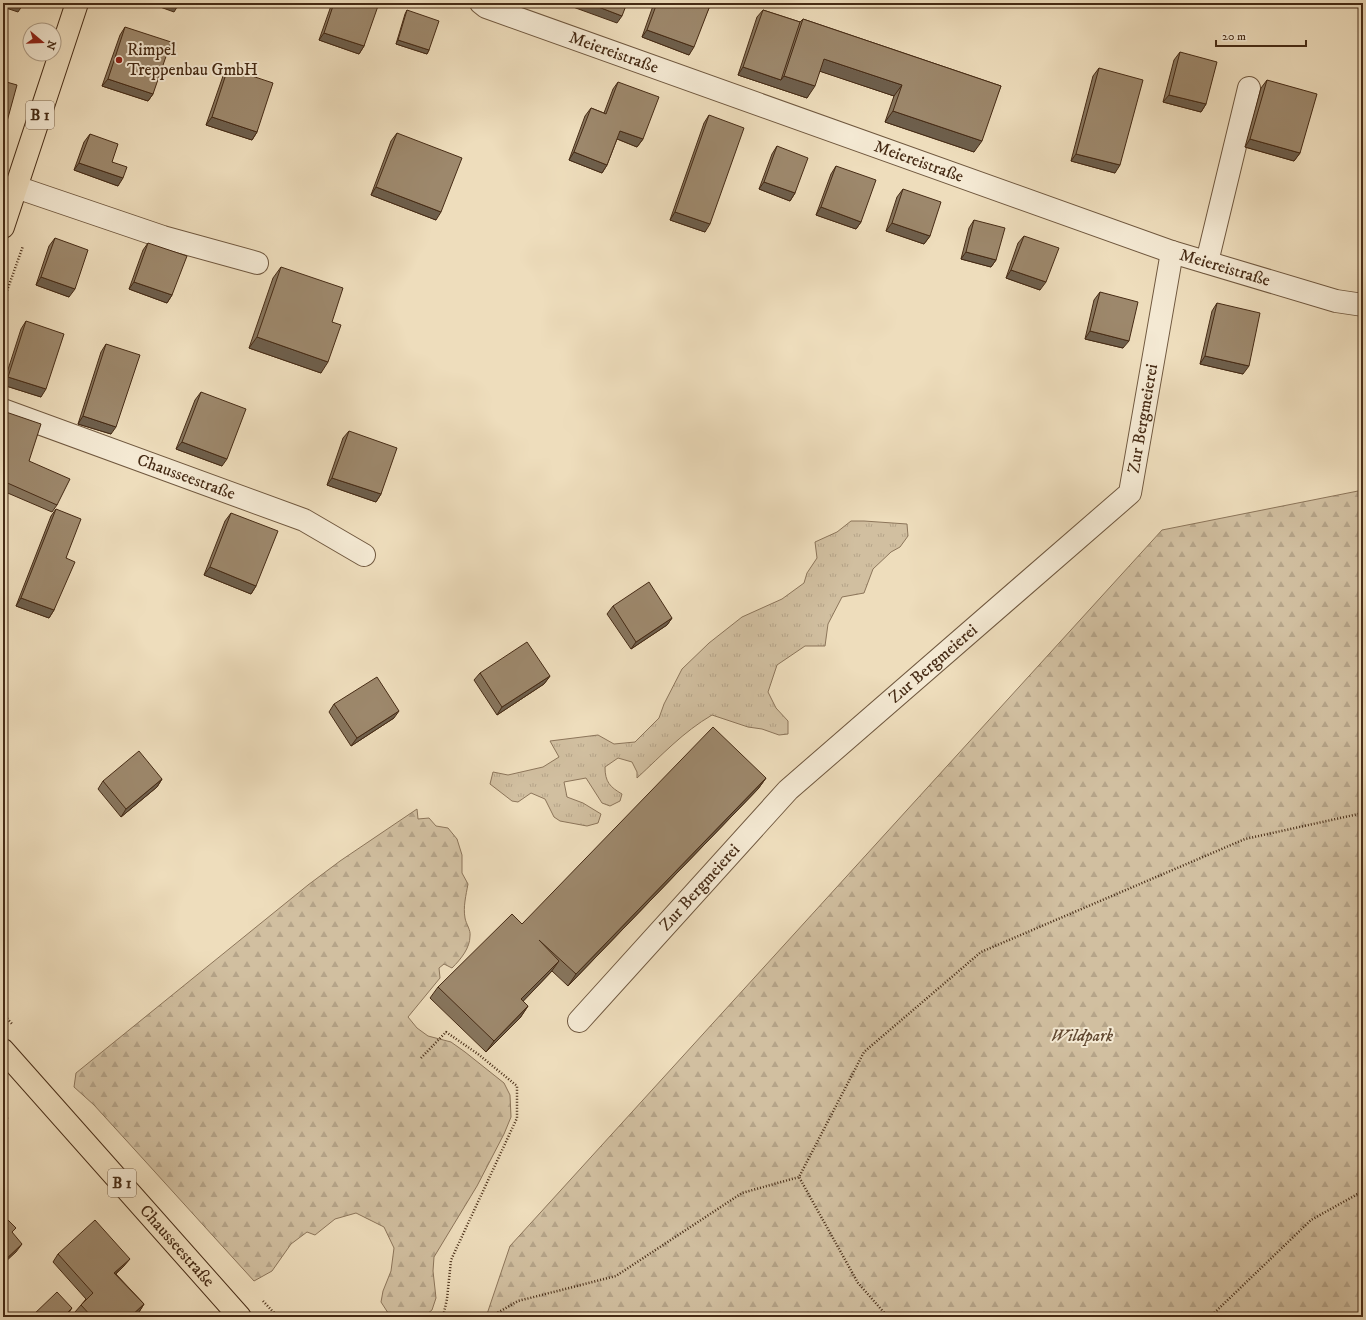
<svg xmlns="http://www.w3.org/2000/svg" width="1366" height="1320" viewBox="0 0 1366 1320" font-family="'IM FELL DW Pica',serif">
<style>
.grass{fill:url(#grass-tufts);stroke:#8c755a}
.forest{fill:url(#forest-firs);stroke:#8c755a}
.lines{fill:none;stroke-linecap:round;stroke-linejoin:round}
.minor-casing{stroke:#70583f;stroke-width:24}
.major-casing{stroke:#462b15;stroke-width:24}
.path{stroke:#462b15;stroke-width:2.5;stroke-dasharray:1 2;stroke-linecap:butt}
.minor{stroke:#f4e9d3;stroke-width:22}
.major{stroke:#eeddbc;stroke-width:22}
.wall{fill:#87755d;stroke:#462b15}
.shaded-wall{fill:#6e5f4c;stroke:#462b15}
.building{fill:#9d886c;stroke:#462b15}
.poi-dot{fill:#8f2418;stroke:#f4e9d3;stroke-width:1.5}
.labels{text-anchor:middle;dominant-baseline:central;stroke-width:4;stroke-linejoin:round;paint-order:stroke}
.shield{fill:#f4e9d3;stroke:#7a644e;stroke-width:1}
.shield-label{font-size:16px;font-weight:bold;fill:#462b15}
.poi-label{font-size:17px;fill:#462b15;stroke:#f4e9d3;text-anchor:start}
.street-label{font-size:17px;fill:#462b15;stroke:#f4e9d3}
.park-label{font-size:17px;font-style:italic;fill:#624931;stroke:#f4e9d3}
</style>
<defs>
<pattern id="grass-tufts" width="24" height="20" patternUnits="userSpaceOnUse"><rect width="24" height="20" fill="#d1bfa0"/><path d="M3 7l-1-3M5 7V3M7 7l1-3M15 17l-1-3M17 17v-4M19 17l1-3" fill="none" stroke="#b5a489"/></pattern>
<pattern id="forest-firs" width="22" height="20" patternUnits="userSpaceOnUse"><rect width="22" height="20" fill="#d1bfa0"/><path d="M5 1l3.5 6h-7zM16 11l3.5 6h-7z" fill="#b5a489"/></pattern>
</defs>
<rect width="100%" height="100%" fill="#eeddbc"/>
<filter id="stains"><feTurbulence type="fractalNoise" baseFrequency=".005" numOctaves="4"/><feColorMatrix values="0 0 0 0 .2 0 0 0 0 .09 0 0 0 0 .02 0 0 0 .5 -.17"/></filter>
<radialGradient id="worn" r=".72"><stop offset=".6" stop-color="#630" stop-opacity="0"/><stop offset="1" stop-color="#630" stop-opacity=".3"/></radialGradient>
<path class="grass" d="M851,521H864L907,524L908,536L900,547L891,552L873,569L864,593L842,597L828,624L825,646H805L777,665L768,692L776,708L788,721V734L779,735L762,729L748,727L712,715C683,732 662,755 637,778V772L632,762L618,758L605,767C605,782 610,787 622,794L620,801L610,806L602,803L586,778L564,782L567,797L583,803L601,814L598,823L587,826L560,821L554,817L545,799L531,793L518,802L512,801L490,784L493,772L508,775L543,767L559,757L550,741L598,735L614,744L635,742L659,718L664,704L682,669L709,643L742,617L782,599L804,583L807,573L817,558L815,542L837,532Z"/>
<path class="forest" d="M1363,490V1317H486L510,1246L1162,530Z
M417,809L418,819L429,818L436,826L448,828L457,839L462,855V873L468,884C466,895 463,907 465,918C466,924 471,930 470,936C470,948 461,959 452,968L444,964L439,968L440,978L408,1017L417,1028L428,1036L451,1042L465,1052L504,1083L510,1095L511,1117L504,1134L477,1186L434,1257L433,1271L436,1298L432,1310L423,1317L410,1314L390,1316L381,1302L383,1291L391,1271L394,1248L384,1227L356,1213L335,1219L315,1235L307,1232L291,1244L272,1271L254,1281L125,1139L94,1105L74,1087L76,1073L308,885L340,861Z"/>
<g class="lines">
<g class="minor-casing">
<g id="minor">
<path id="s1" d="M481,3L486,7L1172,252L1336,301L1363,305"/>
<path d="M16,187L163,237L257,263"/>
<path d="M1207,262L1249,88"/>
<path id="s2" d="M3,410L304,520L364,555"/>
<path id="s3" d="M579,1021L788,790L1130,493L1172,252"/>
</g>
</g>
<g class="major-casing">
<g id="major">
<path d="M3,227L77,3"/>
<path id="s4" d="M3,1050L240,1317"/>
</g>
</g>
<path class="path" d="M3,302L23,246
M3,1014L13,1025
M421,1058L446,1032L478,1054L517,1086V1118L451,1260L447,1299L443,1317
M263,1301L278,1317
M490,1317L518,1301L616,1276L742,1193L799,1177
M888,1317L858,1283L799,1177L864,1052L981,952L1245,839L1363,813
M1210,1317L1311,1220L1363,1191"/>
<use href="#minor" class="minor"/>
<use href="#major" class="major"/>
</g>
<path class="wall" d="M332,3H370L364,46L359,54L319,40Z
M654,3H711L689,55L642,37Z
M407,10L429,50L427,54L396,44L405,14Z
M763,10L800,22L803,19L1001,86L974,152L885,122L894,96L820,71L807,98L738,75L757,17Z
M125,27L153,94L148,101L102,86L120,35Z
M1180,52L1206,104L1201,112L1163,102L1174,60Z
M228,68L257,132L252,140L206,125L223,76Z
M1099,68L1115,173L1071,161L1093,76Z
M1267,80L1300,153L1294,161L1245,147L1261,88Z
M618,82L643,139L637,147L617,139L607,165L602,173L569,160L585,116L591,108L604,113L613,89Z
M709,115L705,232L670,220L704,123Z
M397,133L436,220L371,195L391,141Z
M90,134L112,162L118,186L74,170L84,142Z
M777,146L795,193L790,201L759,189L772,154Z
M836,166L861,222L856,229L816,215L831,174Z
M903,189L930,236L924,244L886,231L897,197Z
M974,220L996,260L991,267L961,259L969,228Z
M1024,236L1040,290L1006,278L1018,243Z
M55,238L69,297L36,285L49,246Z
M148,243L172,295L167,303L129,289L143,250Z
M281,267L332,322L321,373L249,348L273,278Z
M1100,292L1123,348L1085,339L1094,300Z
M1217,303L1243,374L1200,364L1212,311Z
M26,321L41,397L3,385L21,329Z
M106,344L111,434L78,424L101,352Z
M201,392L222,466L176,449L195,400Z
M3,411L29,461L57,505L52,512L3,491Z
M349,431L381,494L376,502L327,485L343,438Z
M56,509L66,558L54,610L49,618L16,606L51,516Z
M231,513L256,586L251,594L204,575L225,521Z
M613,606L672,618L667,625L631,649L607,614Z
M480,673L550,676L544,684L497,715L474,680Z
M334,704L394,718L351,746L329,712Z
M766,778L758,789L568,986L552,971L523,1001L528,1006L520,1018L486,1052L430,998L438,987L522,924Z
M162,779L157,787L121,817L98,789L103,781Z
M58,1254L124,1266L116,1274L144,1304L139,1312L133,1317H79L75,1312L81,1305L86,1299L53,1262Z"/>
<path class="shaded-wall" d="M3,3H24L18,12L3,7Z
M149,3H176L179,4L174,12Z
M562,3H588L622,16L617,23Z
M647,30L694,47L689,55L642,37Z
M324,33L364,46L359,54L319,40Z
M398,40L429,50L427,54L396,44Z
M824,59L902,85L894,96L816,70Z
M743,67L781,80L784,76L815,86L807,98L738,75Z
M108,79L153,94L148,101L102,86Z
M1169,95L1206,104L1201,112L1163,102Z
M893,111L982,141L974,152L885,122Z
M212,117L257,132L252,140L206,125Z
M620,131L643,139L637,147L615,138Z
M1250,139L1300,153L1294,161L1245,147Z
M574,152L607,165L602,173L569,160Z
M1076,154L1120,165L1115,173L1071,161Z
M79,163L123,178L118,186L74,170Z
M764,182L795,193L790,201L759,189Z
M376,187L441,212L436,220L371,195Z
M821,207L861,222L856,229L816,215Z
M675,212L710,224L705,232L670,220Z
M892,223L930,236L924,244L886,231Z
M966,252L996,260L991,267L961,259Z
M1011,270L1046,282L1040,290L1006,278Z
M41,277L75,289L69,297L36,285Z
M134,282L172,295L167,303L129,289Z
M1090,331L1129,341L1123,348L1085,339Z
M257,337L328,362L321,373L249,348Z
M1205,356L1249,366L1243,374L1200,364Z
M8,377L46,389L41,397L3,385Z
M83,416L116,427L111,434L78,424Z
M182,442L227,459L222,466L176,449Z
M332,478L381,494L376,502L327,485Z
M210,567L256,586L251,594L204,575Z
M21,598L54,610L49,618L16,606Z
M672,618L667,625L631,649L636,642Z
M550,676L544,684L497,715L502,707Z
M399,711L394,718L351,746L357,738Z
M766,778L758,789L568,986L576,974Z
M162,779L157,787L121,817L126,809Z
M559,961L551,972L514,1011L521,999Z
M528,1006L520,1018L486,1052L494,1041Z
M8,1118L3,1125V1122Z
M22,1244L16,1252L3,1264V1262Z
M130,1259L124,1266L109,1280L114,1273Z
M144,1304L139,1312L133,1317H130Z
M72,1308L66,1317H63Z"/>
<path class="building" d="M334,3H370L378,6L364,46L324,33Z
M588,3H627L622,16Z
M657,3H711L694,47L647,30Z
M407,10L439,21L429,50L398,40Z
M763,10L800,22L781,80L743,67Z
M803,19L1001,86L982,141L893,111L902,85L824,59L815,86L784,76Z
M125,27L171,42L153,94L108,79Z
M1180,52L1217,62L1206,104L1169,95Z
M228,68L273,83L257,132L212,117Z
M1099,68L1143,80L1120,165L1076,154Z
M1267,80L1317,94L1300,153L1250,139Z
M3,81L17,85L6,125H3Z
M618,82L659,97L643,139L620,131L607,165L574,152L591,108L606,114Z
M709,115L744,128L710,224L675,212Z
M397,133L462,158L441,212L376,187Z
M90,134L118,144L112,162L127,167L123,178L79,163Z
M777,146L808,158L795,193L764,182Z
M836,166L876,180L861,222L821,207Z
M903,189L941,202L930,236L892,223Z
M974,220L1005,228L996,260L966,252Z
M1024,236L1059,248L1046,282L1011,270Z
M55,238L88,250L75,289L41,277Z
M148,243L187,256L172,295L134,282Z
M281,267L343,288L332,322L341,325L328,362L257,337Z
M1100,292L1138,302L1129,341L1090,331Z
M1217,303L1260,313L1249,366L1205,356Z
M26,321L64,334L46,389L8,377Z
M106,344L140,355L116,427L83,416Z
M201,392L246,409L227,459L182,442Z
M3,411L41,424L29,461L70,479L57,505L3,481Z
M349,431L397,448L381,494L332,478Z
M56,509L81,519L66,558L75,562L54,610L21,598Z
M231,513L278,531L256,586L210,567Z
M649,582L672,618L636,642L613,606Z
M527,642L550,676L502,707L480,673Z
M377,677L399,711L357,738L334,704Z
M713,727L766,778L576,974L539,940L559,961L521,999L528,1006L494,1041L438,987L512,914L522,924Z
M139,751L162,779L126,809L103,781Z
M3,1112L8,1118L3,1122Z
M3,1215L16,1228L12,1232L22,1244L3,1262Z
M95,1220L130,1259L114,1273L144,1304L130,1317H92L81,1305L93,1293L58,1254Z
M57,1292L72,1308L63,1317H31Z"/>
<circle class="poi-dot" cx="119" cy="60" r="4"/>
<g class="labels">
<g class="shield">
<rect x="26" y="101" width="28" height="28" rx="3"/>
<rect x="108" y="1169" width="28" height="28" rx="3"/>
</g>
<g class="shield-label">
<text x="40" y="115">B 1</text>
<text x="122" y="1183">B 1</text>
</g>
<g class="poi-label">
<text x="127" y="50">Rimpel<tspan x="127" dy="20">Treppenbau GmbH</tspan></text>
</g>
<g class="street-label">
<text stroke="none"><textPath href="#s1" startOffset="142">Meiereistraße</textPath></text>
<text stroke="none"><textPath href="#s1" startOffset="466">Meiereistraße</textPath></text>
<text stroke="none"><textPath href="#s1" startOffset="790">Meiereistraße</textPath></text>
<text stroke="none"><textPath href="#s3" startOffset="840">Zur Bergmeierei</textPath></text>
<text stroke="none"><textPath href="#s2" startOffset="195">Chausseestraße</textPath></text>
<text stroke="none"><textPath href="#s3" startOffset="504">Zur Bergmeierei</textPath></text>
<text stroke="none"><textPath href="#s3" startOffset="180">Zur Bergmeierei</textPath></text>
<text stroke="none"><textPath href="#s4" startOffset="262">Chausseestraße</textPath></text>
</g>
<g class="park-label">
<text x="1082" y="1036">Wildpark</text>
</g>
</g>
<rect width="1366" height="1320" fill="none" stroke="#eeddbc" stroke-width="16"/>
<rect x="4" y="4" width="1358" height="1312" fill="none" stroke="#462b15" stroke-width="2"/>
<rect x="8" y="8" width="1350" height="1304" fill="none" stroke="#462b15"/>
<g transform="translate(42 42) rotate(109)"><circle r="19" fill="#f4e9d3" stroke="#ae9d87"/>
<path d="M0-3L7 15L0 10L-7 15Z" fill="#8f2418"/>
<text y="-6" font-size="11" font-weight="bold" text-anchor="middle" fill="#462b15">N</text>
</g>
<path d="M1216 40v6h90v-6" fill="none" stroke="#462b15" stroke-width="2"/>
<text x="1222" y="40" font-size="12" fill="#462b15" stroke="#f4e9d3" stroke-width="3" paint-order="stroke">20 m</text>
<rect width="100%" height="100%" filter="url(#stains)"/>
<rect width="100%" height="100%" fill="url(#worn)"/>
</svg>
